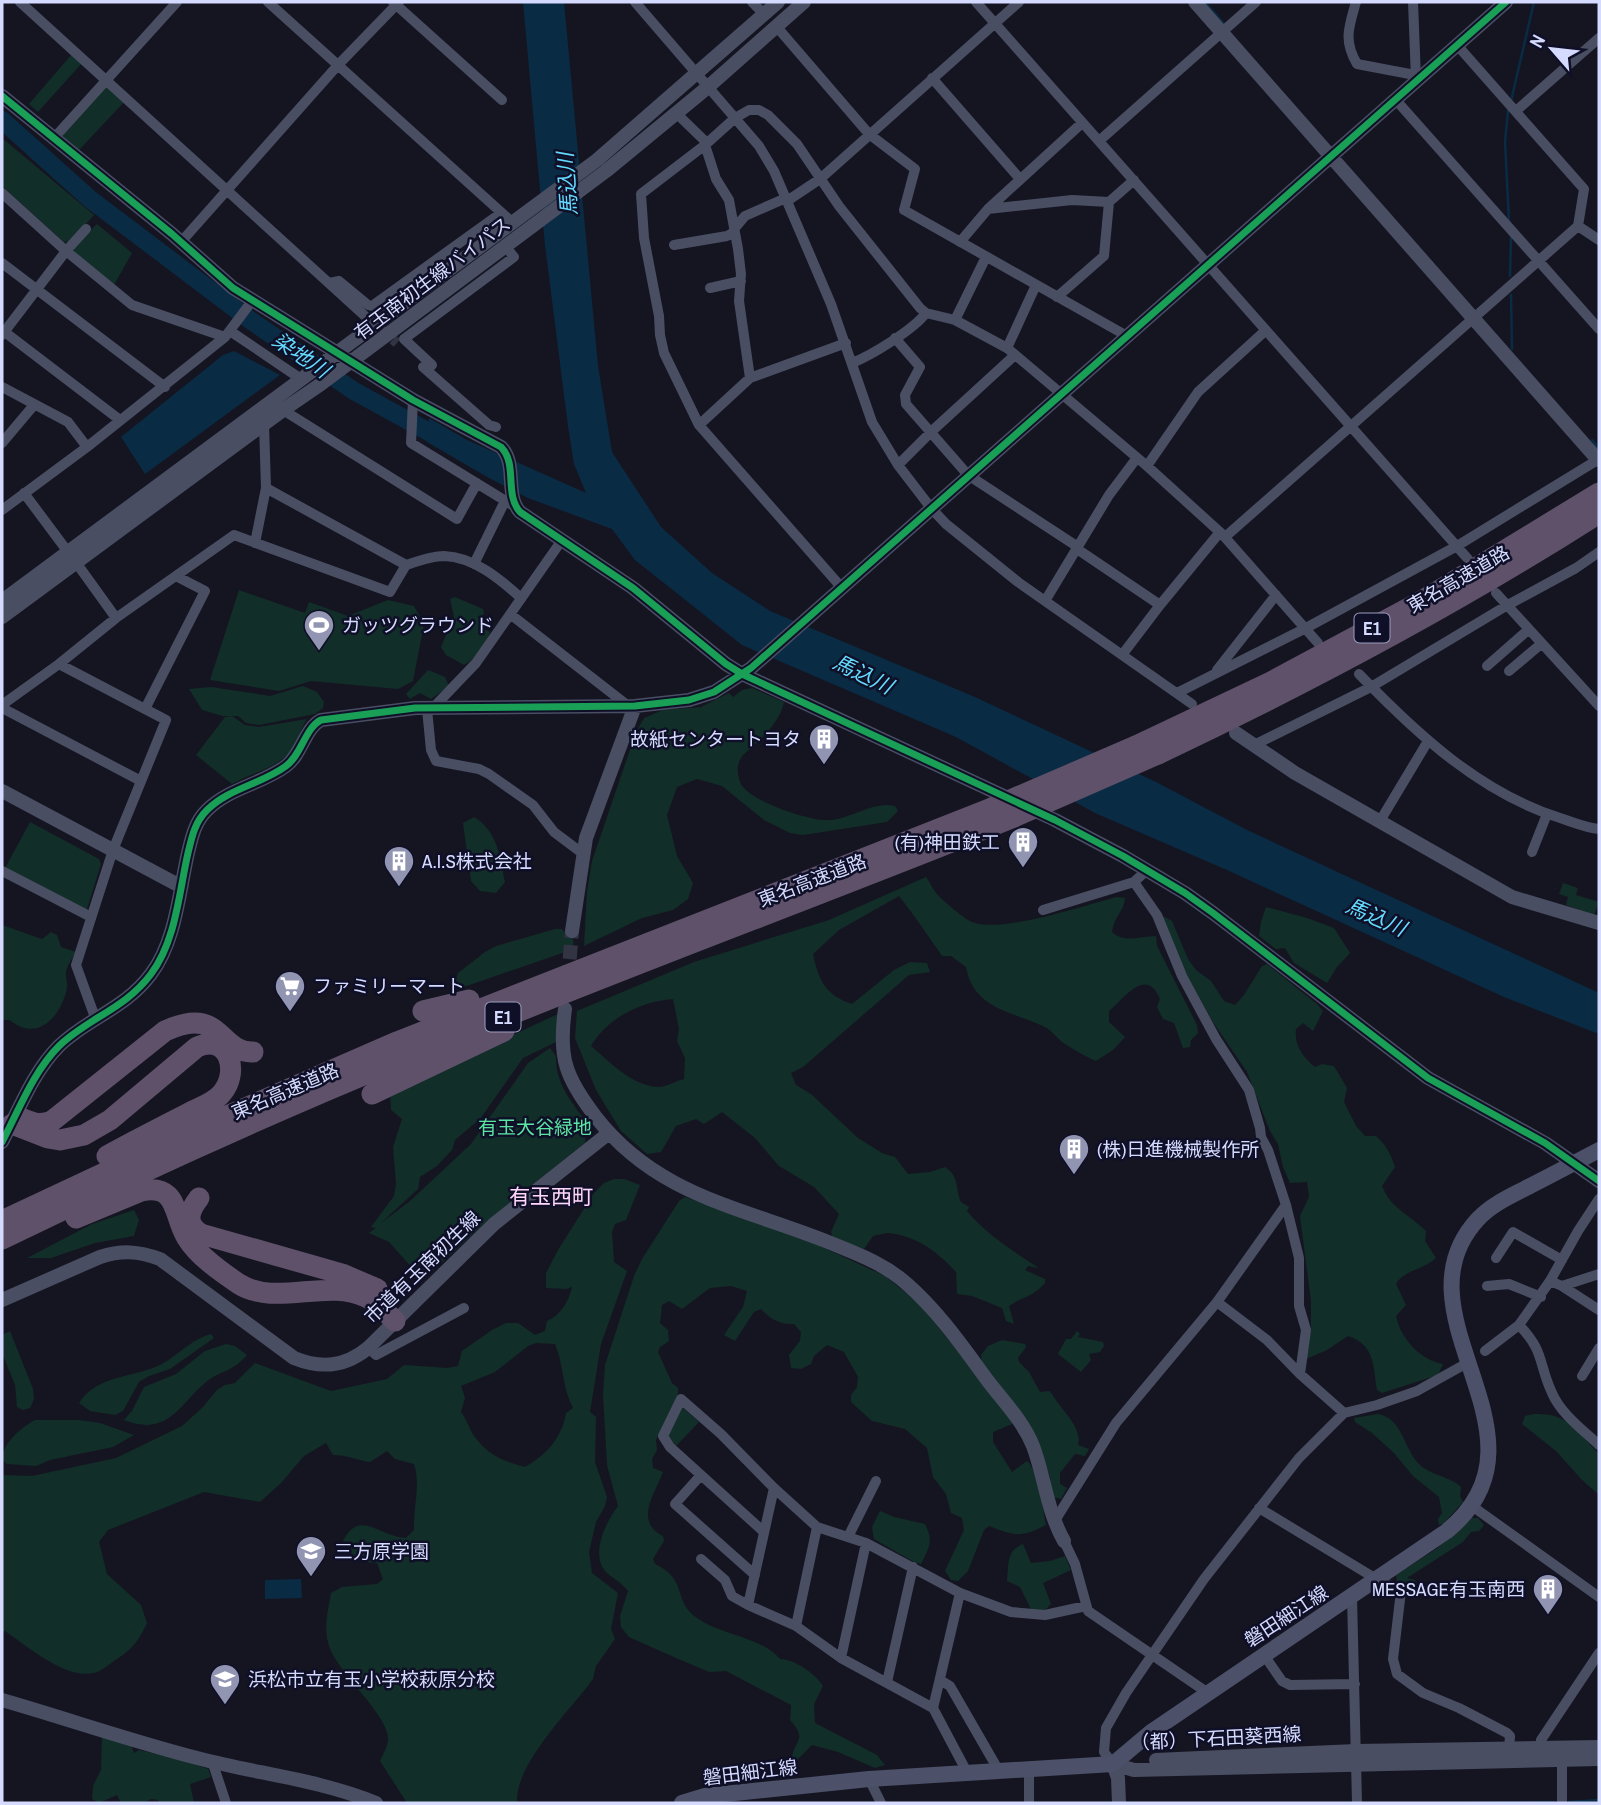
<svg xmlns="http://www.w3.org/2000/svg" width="1601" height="1805" viewBox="0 0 1601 1805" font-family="'Archivo Narrow','Noto Sans JP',sans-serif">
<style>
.green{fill:#122e28;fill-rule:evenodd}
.water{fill:#092c44}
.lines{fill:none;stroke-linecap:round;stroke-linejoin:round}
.stream{stroke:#092c44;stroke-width:2.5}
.river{stroke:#092c44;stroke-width:18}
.minor-tunnel{stroke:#323343;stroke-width:10;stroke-dasharray:10 5;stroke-linecap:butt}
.tertiary-tunnel{stroke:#323343;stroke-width:14;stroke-dasharray:14 7;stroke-linecap:butt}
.minor{stroke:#494e63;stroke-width:10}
.tertiary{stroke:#494e63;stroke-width:14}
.secondary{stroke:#4c5169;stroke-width:16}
.motorway{stroke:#60516b;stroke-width:21}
.motorway-bridge{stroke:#60516b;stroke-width:21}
.cycleway-casing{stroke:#0f1028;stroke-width:11}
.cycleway{stroke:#1a9f57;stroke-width:7}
.labels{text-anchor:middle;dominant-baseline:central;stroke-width:5;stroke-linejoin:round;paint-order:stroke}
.shield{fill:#0f1028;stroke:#9a9dbe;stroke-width:2}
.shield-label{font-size:18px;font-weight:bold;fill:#d5daff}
.street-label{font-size:19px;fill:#d5daff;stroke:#0f1028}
.poi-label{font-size:19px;fill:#d5daff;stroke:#0f1028;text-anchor:start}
.park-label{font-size:19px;fill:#5be5a3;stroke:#0f1028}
.water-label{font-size:21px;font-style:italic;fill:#63dbff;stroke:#0f1028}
.neighbourhood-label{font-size:21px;fill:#ffd7fa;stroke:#0f1028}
</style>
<rect width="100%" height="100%" fill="#151522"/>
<path class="green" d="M72,54L82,63L38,112L29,104Z
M106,86L125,101L79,150L63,137L64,133Z
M2,138L94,215L71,241L64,242L2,186Z
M97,224L132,253L114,285L73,252L74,246Z
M239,590L305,613L309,602L348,616L388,600L414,606L424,624L413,681L398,689L311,681L279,691L210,680Z
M455,597L483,609L484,613L479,624L482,628L490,632C487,646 476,658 464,665L446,655L441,647L454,617L450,599Z
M428,670L445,677L449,686L431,699L420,693L410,699L406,694Z
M303,686L317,692L324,702L323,708L315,714L259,725L246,723L238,716H223L202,710L189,689L211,687L270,696Z
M752,688L784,702C781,718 767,734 754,745C747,752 740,755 738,766C737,772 739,782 743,787C755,802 808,821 828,820C850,820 874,800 895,806L898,811L887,822L803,835L790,833L764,820L722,786L697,779L677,787L667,815L677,856L693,883L688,899L673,910L642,918L584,946L587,892L592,861L636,732L644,718L663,710L701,707L729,693L733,697L742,690Z
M232,716L245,725L259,727L307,719C300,729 299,740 291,750C277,769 252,772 232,784L196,755L225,717Z
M474,817C498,831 500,858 505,882L496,893L480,891L471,881L463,823Z
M30,822L99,859L101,864L87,909L81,911L3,872Z
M926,877C930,882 933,890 938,895C942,900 966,920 972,922C1001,934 1085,905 1117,897L1125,898C1124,912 1115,914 1112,932C1125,944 1140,936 1156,936L1157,946L1197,1025L1198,1033L1191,1040L1190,1047L1183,1048L1174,1023L1163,1019L1157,1007L1160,999C1146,965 1123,1000 1109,1011V1022L1125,1037L1113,1050L1096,1061C1084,1056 1073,1049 1062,1042C1056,1037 1052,1031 1045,1027C1012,1011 974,1010 966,967L951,956H942C928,936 915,916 899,896L839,930L813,954C819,981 825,995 852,1004L894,970L910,962L927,963L930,972L909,975L803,1067L791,1073L796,1085L811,1094L858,1138L882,1153L895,1157L908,1174L930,1172L945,1167C960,1177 955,1189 961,1202L969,1207L967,1211C986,1234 1014,1252 1039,1268L1028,1266L1025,1270L1045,1279V1283C1030,1299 1025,1295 1009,1306L1014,1324L1006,1321L1002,1308L972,1296L957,1294L956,1272C939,1253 917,1236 889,1233C884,1233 878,1235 873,1236L864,1249L833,1238L831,1232L839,1214L814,1187L779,1166L755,1138L722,1112L704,1124L696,1119L676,1126L661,1152L647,1154L621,1131L596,1090L575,1038L577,1011L694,962L829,920ZM673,999L679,1029L677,1041L685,1058L684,1079C675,1081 665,1088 657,1087C631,1085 610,1062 591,1046C607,1018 642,1001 673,999Z
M1563,883L1578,888L1576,895L1599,902L1594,915L1566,905L1568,897L1559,894Z
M1266,907L1307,918L1334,928L1350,953L1337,967L1327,983L1294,963L1285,948L1276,949L1259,936L1261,922Z
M1161,915L1172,921L1188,959L1196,970L1211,981L1224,1001L1235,1005L1244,995L1262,966L1267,964L1317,1004L1323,1011L1313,1031L1303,1023L1296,1029C1294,1046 1303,1057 1315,1067L1322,1064L1334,1066L1347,1088L1344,1102L1356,1126L1365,1136H1376C1386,1145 1391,1154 1395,1167L1382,1186C1391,1209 1409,1214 1426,1231L1425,1241L1436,1258C1425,1269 1404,1270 1396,1284L1406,1305L1396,1316C1401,1339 1420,1360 1443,1364L1438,1375L1382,1393L1377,1390C1373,1368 1376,1345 1348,1336L1327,1350L1306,1359L1311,1328V1301L1300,1216L1309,1197L1307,1182L1290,1183L1283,1167L1278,1144L1270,1131L1247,1072L1213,1022L1185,972Z
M2,925L42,939L51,932L57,935L61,947L76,952C73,958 67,965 66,972C65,977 68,983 67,988C61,1017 37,1043 10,1020H2Z
M555,929H562L568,936L573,938L574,949L452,991L458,973L485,952L496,946Z
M558,1014L556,1042L523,1058L480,1119L455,1140L452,1150L437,1166L420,1177L418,1189L381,1223L410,1201L471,1144L528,1063L550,1048L556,1056C555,1083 572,1103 587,1123L585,1143L487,1221L423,1280L389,1242L369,1233L376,1228L371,1227L394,1196L396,1184L393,1147L402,1119L391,1110L390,1092Z
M614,1179H624L640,1185L626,1220L615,1224L612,1232L614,1262L627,1271L601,1344L590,1412L596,1417L595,1462L607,1497L605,1506L596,1522L589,1552L592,1573L618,1593L611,1629L615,1639L596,1666L593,1679C570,1711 515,1763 517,1803H407L380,1761C383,1755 387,1747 388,1741C391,1717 338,1674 329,1646C323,1627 328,1612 331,1593L342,1587L377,1584L383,1579L377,1563L363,1562L341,1546C357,1505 379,1537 406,1538L414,1530C413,1507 421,1486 414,1464L395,1459L387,1451L370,1462C357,1460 347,1455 333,1455L326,1443L304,1456L281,1483L260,1502L204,1492L108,1530L99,1542L107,1574L141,1605L147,1623C138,1643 130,1651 111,1663C107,1666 102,1670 97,1672C68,1682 27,1646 5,1631L2,1632V1475L32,1476L116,1458L182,1426L202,1408L217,1390L225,1385L235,1383L255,1363L331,1391L387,1379L404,1365L447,1368L458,1366L462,1351L492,1330L506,1323H518L535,1335L545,1331L547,1321C561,1315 569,1301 572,1287L566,1289L546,1288V1273L558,1250L594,1193L604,1183ZM536,1343L555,1344C564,1365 562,1388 573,1408L566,1413C562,1438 546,1455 525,1467C504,1462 487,1454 474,1436C469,1428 467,1420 461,1412L465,1398L461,1386L495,1372L528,1346Z
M685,1197L807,1240L885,1276L921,1305L1011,1419L1012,1424L993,1432V1442L1012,1472L1027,1461C1038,1470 1043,1509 1046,1525C1021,1538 1015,1536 989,1526L984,1530L968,1571L958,1581L951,1580L945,1571L964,1530L962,1518L951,1513L946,1494L933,1477L927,1448L905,1429L872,1421L851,1402V1395L857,1387L858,1377L844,1352L827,1345L814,1356L811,1364L801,1369L791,1368L789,1355L800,1341L801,1332L794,1324C780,1325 770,1319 761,1309L754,1312L735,1341L724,1335L743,1307L747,1291L731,1286L710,1288L682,1309L669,1301L662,1305L660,1323L668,1330L669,1341L660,1347L658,1352L672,1383L678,1388V1394L656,1440L657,1450L652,1459L653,1468L663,1472C656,1492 633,1521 663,1536L664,1541L653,1559L655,1564C689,1580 672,1601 697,1618C722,1636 760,1636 780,1659C794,1659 816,1674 823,1686L814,1704L815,1723L877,1755L885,1765L875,1768L838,1752L812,1745L794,1763L791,1760C795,1738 808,1740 790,1720L791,1705L726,1671L709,1672L676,1658L629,1637L621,1627L620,1616L628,1591C622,1583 614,1579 607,1573C589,1555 606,1522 618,1506L607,1465L603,1394L605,1365L634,1276L642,1259L679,1201Z
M134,1210L139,1220L134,1236L95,1243L51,1258H27L92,1224Z
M10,1331L33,1389L34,1399L30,1408L23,1410L17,1407L15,1385L2,1353V1335Z
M1077,1331L1080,1334L1078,1337L1103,1342L1104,1346L1100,1352L1089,1354L1091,1360L1081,1372L1058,1354L1066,1339H1071Z
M211,1334L214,1338L170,1369L149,1376L139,1382L123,1411L115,1415L90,1411L79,1403C97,1375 132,1378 160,1365C178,1356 191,1339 211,1334Z
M1002,1340L1025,1344L1026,1347L1018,1358L1019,1362L1029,1372L1040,1392L1049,1391L1052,1394C1060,1409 1083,1427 1078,1445L1089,1449L1085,1456L1075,1454L1060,1473V1484L1067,1488L1061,1499L1053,1497L1050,1477L1043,1458L1007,1394L982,1362L981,1355L988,1346Z
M226,1344L235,1346L247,1355C231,1373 221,1370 206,1382C178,1406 168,1437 124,1420L132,1411L144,1387L176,1374L205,1351Z
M681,1406L699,1422L676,1446L668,1435Z
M1378,1414C1402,1418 1404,1448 1418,1463C1430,1476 1450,1476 1461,1487L1460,1496L1463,1502L1443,1524L1439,1525L1438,1519L1442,1513L1439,1497L1413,1476L1394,1453L1372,1433L1355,1422L1354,1418Z
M1534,1414C1571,1413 1575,1432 1599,1453V1495L1582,1480L1556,1451L1522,1424L1525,1416Z
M35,1420H79L100,1423L134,1435L113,1447L50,1460L36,1466L7,1464L2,1460C2,1443 21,1428 35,1420Z
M880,1511L894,1517L925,1524C934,1542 929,1547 921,1564L914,1562L874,1539L872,1527Z
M1472,1518H1478L1484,1525L1479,1531L1471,1532L1463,1542L1407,1578L1415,1580L1419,1587H1411L1397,1581L1396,1575L1436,1549Z
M1023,1544L1031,1563L1050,1561L1065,1556L1071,1570L1043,1583L1051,1604L1044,1611H1032L1020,1587L1007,1581C1009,1564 1006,1551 1023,1544Z
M102,1737L130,1742L134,1753L139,1750L175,1758L208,1769L211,1777L190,1784L194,1803H160L158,1800L151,1799L144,1803H121L117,1795L99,1803L92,1799L93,1786L101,1770Z"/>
<path class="water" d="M523,2H564L598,366L612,452L661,527L712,573L770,611L975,697L1156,782L1247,830L1599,993V1034L1504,997L1227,870L1095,813L956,737L742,645L635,560L612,529L528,498L489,478L427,442L429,418L467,440L586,493L574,464L568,426L545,245Z
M234,351L280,375L145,474L121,437L223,355Z
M301,1579L302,1598L265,1599V1580Z"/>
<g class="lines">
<path class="stream" d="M1205,2L1224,24
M1511,101L1534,2
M1508,111L1505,142L1509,222
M1510,276L1511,237
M1511,295L1512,349
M1592,440L1599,449
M1569,1802L1599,1800
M1445,1803L1554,1802"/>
<path class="river" d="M2,120L90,199L250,320L354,391L449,443"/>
<path class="minor-tunnel" d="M370,320L397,343"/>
<path class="tertiary-tunnel" d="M568,980L572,931"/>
<path class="minor" d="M20,2L365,316
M268,2L513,223
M393,2L502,100
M635,2L759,146L774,171L831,304L872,422L898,465L931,508L946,524L1018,582L1192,704
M752,2L764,14
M976,2L1468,559
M1356,2C1349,27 1343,40 1357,64L1415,75
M1413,2L1416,79
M776,26L869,134L915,169L904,210L1127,336
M932,78L1020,179
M1395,99L1599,329
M1516,111L1599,38
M676,113L707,143
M54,138L177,2
M1099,141L1256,2
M705,145L716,179L729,200L738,249L741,274L739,301L750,378
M2,193L66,251L132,305L225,337
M787,201L820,179L1019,2
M988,209L1072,200L1109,202L1134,180
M1578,226L1599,240
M734,229L745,216L786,198
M181,242L338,65L399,2
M960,242L988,209L1082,123
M674,245L727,236L734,232
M2,263L165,387
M330,283L339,281L368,305L372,306L501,213
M710,288L741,281
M1057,297L1104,256L1109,202
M955,320L986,257
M2,330L120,420
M230,331L301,379
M2,335L66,251L86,229
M895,338L920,367L905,395L906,404L968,475L1078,547
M1007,348L1036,285
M852,363C872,355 913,330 926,313
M423,367L489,425L496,427
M427,370L432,365L404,339L514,257L506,247
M2,387L68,422L87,447
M413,400L411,443L517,508
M283,410L457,519L477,483
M699,425L750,378L846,343
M2,443L34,405
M898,465L932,431L1015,355
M1147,466L1198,392L1265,331
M266,488L406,565
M24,493L68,552
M2,510L87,447L225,337L252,301
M1225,537L1578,226L1584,189L1457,45
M255,543L266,488L264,424
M1077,549L1160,605
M75,561L116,618
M474,564L505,501
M842,588L699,425L664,353L660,335L659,316L644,238L641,194L705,145L735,118L749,110H759L768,115L797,144L839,206L920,308L926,313L955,320L1007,348L1147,466L1222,534L1318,643
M1496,593L1599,706
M1045,601L1109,495L1136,459
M510,614L627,705
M1122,655L1160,605L1220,532
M59,664L166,720L113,850L76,965L96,1020
M1487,666L1528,630
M1217,670L1276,595
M1509,671L1541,644
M1359,674C1417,734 1481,794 1563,819C1575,823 1587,828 1599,829
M1177,693L1306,628L1457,546L1599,459
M2,705L59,664L116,618L234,535L390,592L406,565C418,561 432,556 444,556C474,557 500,579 521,598
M2,708L141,781
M145,709L205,591L176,576
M427,709L431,750L436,761L479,769L489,774L533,805L554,832L582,853
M432,709L476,663L562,540
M1254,745L1371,687L1506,606L1576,568L1599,552
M1380,821L1428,741
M1532,852L1547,814
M1147,870L1134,882L1157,915L1182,976L1216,1039L1249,1090L1260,1128L1261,1137L1268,1150L1286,1205L1299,1258V1306L1306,1330L1300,1374L1344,1413
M2,871L91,917
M1043,910L1134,882
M1496,1258L1513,1232L1562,1260
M1550,1281L1578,1231L1599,1199
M1487,1286L1509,1284L1541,1297
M1562,1286L1599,1310
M1217,1302L1267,1340L1300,1374
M1519,1325C1545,1352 1538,1363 1552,1393C1561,1414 1583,1430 1599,1445
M368,1348L376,1355L464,1308
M1485,1351L1519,1325L1550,1281L1562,1286L1599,1274
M1582,1376L1599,1348
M701,1475L675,1504L755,1575
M774,1488L748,1605L796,1626L841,1658L933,1708L968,1774
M1472,1506L1599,1597
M1259,1508L1378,1580L1401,1591L1393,1659L1397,1674L1423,1693L1459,1708L1507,1733L1510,1736L1509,1749
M1054,1522L1116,1423L1217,1302L1286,1205
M764,1532L670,1447L663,1436L681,1399L721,1434L774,1488L817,1527L866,1543L960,1593L1011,1612L1045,1615L1086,1606
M848,1537L876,1481
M1064,1541L1075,1564L1088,1611L1208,1693
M701,1559L725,1580L732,1596L748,1605
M1352,1597L1357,1803
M796,1626L817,1527
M1264,1655L1282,1681L1290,1685L1355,1684
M841,1658L866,1543
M940,1680L950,1686L999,1771
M887,1682L913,1567
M933,1708L960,1593
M1539,1755L1541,1740L1599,1653
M212,1761L226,1803
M1113,1764L1104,1752L1106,1728L1126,1693L1204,1579L1299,1458L1344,1413L1377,1405L1417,1391L1469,1362
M869,1779L881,1803
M1029,1803V1769
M1562,1803V1754"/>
<path class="tertiary" d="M1195,2L1598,460
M2,96L172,234L233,288L413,400L501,447C518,464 504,494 520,512L633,588L726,664L742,674L1055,820L1123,856L1185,893L1213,913L1428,1078L1545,1143L1599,1181
M2,601L597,160L778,2
M2,617L283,410L321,384L606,171L708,87L804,2
M1236,733L1295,773L1512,897L1599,923
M2,791L180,886
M572,931L586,838L635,706
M565,1009C558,1058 566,1078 595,1116C659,1199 748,1208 838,1246C863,1256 887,1266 907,1284C939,1312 963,1347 988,1381C1004,1402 1023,1421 1033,1446C1045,1478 1047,1511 1064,1541
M2,1142C19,1110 33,1072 59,1046C88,1018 125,1009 151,974C176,941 179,892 188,853C192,836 195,822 207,810C229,788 262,784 286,766C302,754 305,728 321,720L415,708L635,706L689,700L714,692L751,668L1506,2
M2,1300L100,1257C122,1250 138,1251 160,1259L294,1358C321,1369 345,1367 368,1348L494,1224L609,1133
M2,1700C68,1719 134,1742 201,1759C259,1774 320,1780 376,1803
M1156,1760L1356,1751L1599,1747
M1113,1764L1134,1770L1599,1759
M1113,1764L1118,1778L1119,1803"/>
<path class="secondary" d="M682,1803L705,1796L869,1779L1113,1764L1151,1732L1447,1531C1563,1436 1389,1315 1478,1219C1492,1204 1511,1196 1528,1187C1552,1175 1576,1162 1599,1150"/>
<path class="motorway" d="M1136,746L1271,682L1420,602L1599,493
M1158,754C1310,682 1457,604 1599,513
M423,1011L469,1000
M372,1094L504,1031
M21,1118C33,1123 40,1126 52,1121L165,1031C222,1004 218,1053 253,1052
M12,1124L48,1138L60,1140L84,1135L110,1120L197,1047C229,1033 240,1072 222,1093C214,1103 200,1107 189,1113C162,1127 134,1141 107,1156
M199,1198C188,1212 185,1224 201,1234L342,1274L377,1289
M76,1218L141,1191C179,1183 173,1216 187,1238C198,1256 221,1272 239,1284C276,1307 327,1278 366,1297C377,1302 386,1312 395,1321
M2,1221L211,1123L397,1042L992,808
M2,1239C134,1175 268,1114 404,1058C605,974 811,899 1014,817"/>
<path class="motorway-bridge" d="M992,808L1136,746
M1014,817L1158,754"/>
<g class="cycleway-casing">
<path id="cycleway" d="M2,96L172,234L233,288L413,400L501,447C518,464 504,494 520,512L633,588L726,664L742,674L1055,820L1123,856L1185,893L1213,913L1428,1078L1545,1143L1599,1181
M2,1142C19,1110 33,1072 59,1046C88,1018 125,1009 151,974C176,941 179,892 188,853C192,836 195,822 207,810C229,788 262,784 286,766C302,754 305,728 321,720L415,708L635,706L689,700L714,692L751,668L1506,2"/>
</g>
<use href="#cycleway" class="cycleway"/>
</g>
<defs>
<g id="stadium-pin" transform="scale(1.575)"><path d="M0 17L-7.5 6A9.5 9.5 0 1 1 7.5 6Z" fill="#9295b2" stroke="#0f1028"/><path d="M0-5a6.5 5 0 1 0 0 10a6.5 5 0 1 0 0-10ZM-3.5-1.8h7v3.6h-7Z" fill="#fff"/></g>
<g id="building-pin" transform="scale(1.575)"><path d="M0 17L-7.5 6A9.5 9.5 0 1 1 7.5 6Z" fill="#9295b2" stroke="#0f1028"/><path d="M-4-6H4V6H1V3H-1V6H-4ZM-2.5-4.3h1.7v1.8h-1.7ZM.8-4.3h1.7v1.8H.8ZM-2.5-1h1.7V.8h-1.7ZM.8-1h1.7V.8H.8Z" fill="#fff"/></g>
<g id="supermarket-pin" transform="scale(1.575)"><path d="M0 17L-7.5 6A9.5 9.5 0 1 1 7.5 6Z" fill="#9295b2" stroke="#0f1028"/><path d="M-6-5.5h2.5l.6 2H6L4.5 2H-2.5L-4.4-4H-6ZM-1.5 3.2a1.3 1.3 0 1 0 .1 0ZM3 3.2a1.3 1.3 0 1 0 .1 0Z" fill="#fff"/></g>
<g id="school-pin" transform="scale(1.575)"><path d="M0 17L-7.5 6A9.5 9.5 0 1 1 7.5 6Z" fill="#9295b2" stroke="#0f1028"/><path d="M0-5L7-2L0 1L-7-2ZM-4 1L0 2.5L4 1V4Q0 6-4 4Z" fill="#fff"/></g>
</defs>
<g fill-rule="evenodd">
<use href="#stadium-pin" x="319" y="625"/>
<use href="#building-pin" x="824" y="739"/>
<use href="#building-pin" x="1023" y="842"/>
<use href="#building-pin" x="399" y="861"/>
<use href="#supermarket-pin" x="290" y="986"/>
<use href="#building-pin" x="1074" y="1149"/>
<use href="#school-pin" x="311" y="1551"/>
<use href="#building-pin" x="1548" y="1589"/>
<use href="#school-pin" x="225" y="1679"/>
</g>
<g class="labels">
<g class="shield">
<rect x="1354.5" y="613.5" width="35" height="29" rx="5"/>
<rect x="485.5" y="1002.5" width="35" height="29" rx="5"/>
</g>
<g class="shield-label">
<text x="1372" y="628">E1</text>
<text x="503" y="1017">E1</text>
</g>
<g class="street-label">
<text transform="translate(432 278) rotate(-37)">有玉南初生線バイパス</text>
<text transform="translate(1458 579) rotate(-30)">東名高速道路</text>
<text transform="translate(812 880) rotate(-21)">東名高速道路</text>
<text transform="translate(285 1091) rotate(-23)">東名高速道路</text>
<text transform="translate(422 1267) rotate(-44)">市道有玉南初生線</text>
<text transform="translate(1286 1616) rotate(-33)">磐田細江線</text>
<text transform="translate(1216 1738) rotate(-3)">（都）下石田葵西線</text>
<text transform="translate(750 1772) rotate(-7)">磐田細江線</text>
</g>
<g class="poi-label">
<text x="342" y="625">ガッツグラウンド</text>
<text x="801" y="739" text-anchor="end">故紙センタートヨタ</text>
<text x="1000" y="842" text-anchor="end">(有)神田鉄工</text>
<text x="422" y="861">A.I.S株式会社</text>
<text x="313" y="986">ファミリーマート</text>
<text x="1097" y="1149">(株)日進機械製作所</text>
<text x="334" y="1551">三方原学園</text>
<text x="1525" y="1589" text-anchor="end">MESSAGE有玉南西</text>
<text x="248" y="1679">浜松市立有玉小学校萩原分校</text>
</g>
<g class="park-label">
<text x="535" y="1127">有玉大谷緑地</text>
</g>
<g class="water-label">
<text transform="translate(567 184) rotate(-94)">馬込川</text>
<text transform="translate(301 355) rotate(34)">染地川</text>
<text transform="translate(863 674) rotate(26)">馬込川</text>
<text transform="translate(1376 917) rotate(24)">馬込川</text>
</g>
<g class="neighbourhood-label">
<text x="551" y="1196">有玉西町</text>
</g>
</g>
<rect width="1601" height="1805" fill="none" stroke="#d5daff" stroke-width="7"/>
<g transform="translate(1552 49) rotate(298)" stroke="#0f1028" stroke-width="5" paint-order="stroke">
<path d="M0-5L12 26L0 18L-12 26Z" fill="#d5daff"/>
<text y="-10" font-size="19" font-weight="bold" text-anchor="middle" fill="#d5daff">N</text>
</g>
</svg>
